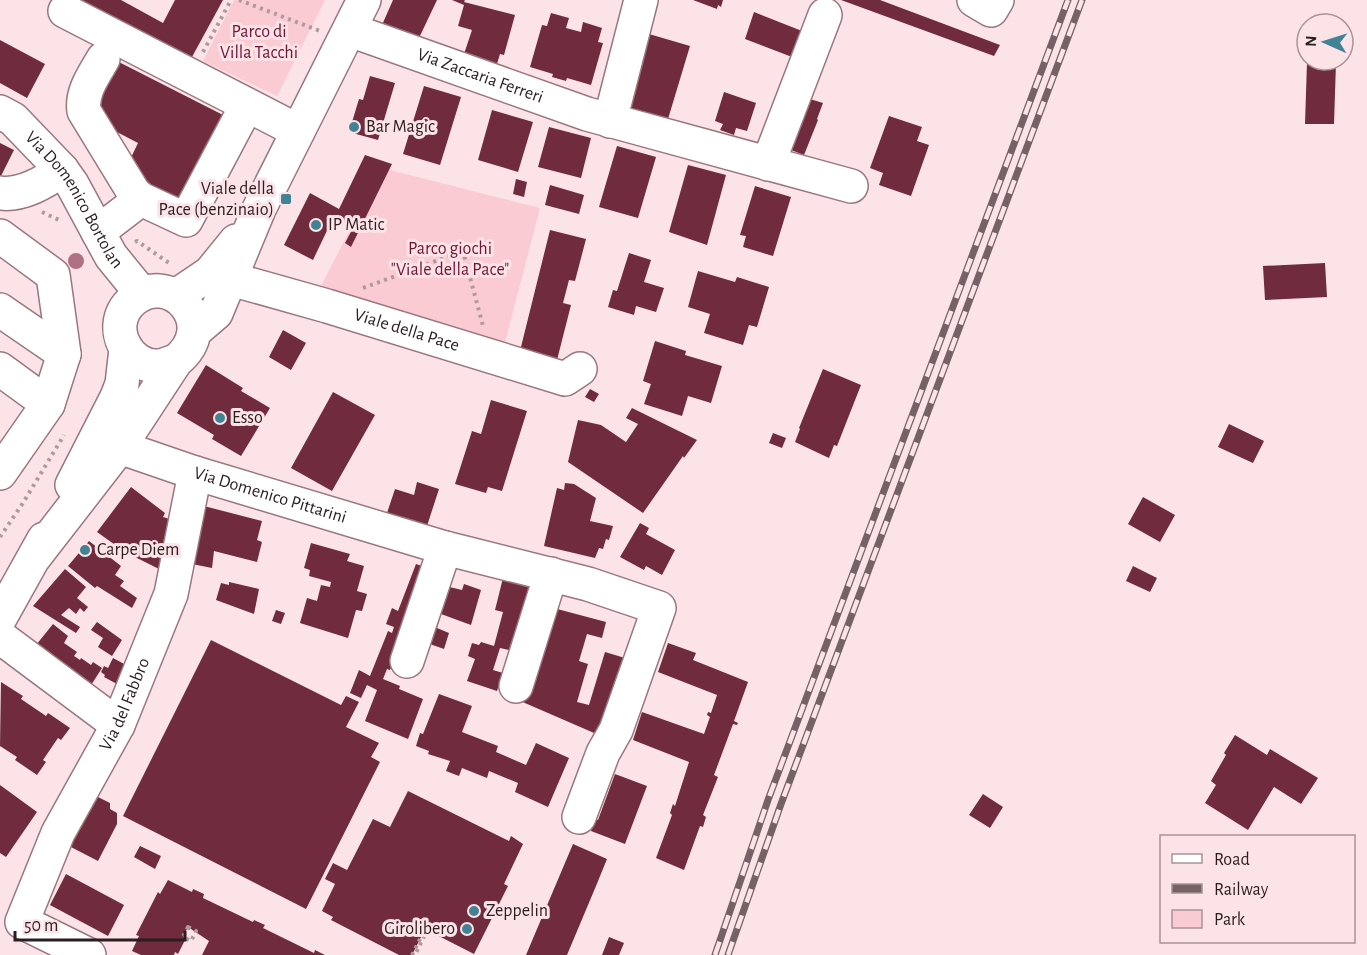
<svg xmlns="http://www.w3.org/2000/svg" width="1367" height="955" viewBox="0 0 1367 955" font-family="'Alegreya Sans',sans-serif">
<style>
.green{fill:#fbcbd3}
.building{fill:#702b3d}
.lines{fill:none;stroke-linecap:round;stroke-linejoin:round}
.minor-casing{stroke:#9a777e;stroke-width:36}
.major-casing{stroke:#9a777e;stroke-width:36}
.path{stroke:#ae9a9e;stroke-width:4;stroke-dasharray:3 4.5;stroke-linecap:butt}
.minor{stroke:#fff;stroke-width:33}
.major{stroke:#fff;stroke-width:33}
.rail-casing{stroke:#746266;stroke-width:7}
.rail{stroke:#fbe3e7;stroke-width:4.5;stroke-dasharray:14;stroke-linecap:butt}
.tree{fill:#af7184}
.poi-dot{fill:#418395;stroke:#fbe3e7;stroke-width:2}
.labels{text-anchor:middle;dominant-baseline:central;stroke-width:6;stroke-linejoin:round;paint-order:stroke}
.park-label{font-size:18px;fill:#711333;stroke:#fbe3e7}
.street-label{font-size:18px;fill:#2b1d20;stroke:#fbe3e7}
.poi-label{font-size:18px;fill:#2b1d20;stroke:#fbe3e7;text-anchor:start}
</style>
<rect width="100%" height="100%" fill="#fbe3e7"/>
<path class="green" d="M234,0H325L277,96L203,61Z
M382,168L540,208L503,350L345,306L343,292L321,286Z"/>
<path class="building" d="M58,0H121L163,23L175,0H223L186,68Z
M393,0H437L419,38L382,25Z
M452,0H465L464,2L515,15L504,55L500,54L496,67L463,57L472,30L458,26L464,5Z
M693,0H723L721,7L718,5L717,9Z
M841,0H880L1000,45L994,56Z
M754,12L802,31L792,57L745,39Z
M551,13L569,18L566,28L581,32L583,22L602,28L598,42L603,43L591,85L567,78L566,81L552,77L553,74L530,67L542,25L547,26Z
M649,34L690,46L668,119L628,108Z
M0,40L45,64L27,98L0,83Z
M90,55L109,57L225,116L176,203L125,170L138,143L71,108L77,101L68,96Z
M1307,62L1336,63L1334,124H1305Z
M370,76L395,83L378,140L349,132L359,99L363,100Z
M424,86L461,97L440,165L403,154Z
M724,92L756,103L747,131L736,128L734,135L720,130L723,124L715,121Z
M810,99L823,103L817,119L818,120L804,155L791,150Z
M492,110L533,122L518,172L478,160Z
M889,116L922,127L917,141L929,145L911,196L879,185L883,173L870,168Z
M549,127L591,138L581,178L538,167Z
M0,143L14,150L0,178Z
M617,146L656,157L638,218L599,207Z
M365,155L392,164L351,247L345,243L353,228L333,218L313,260L284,245L310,193L339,209Z
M688,165L726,175L707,245L669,232Z
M516,179L527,182L524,197L513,194Z
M550,185L584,195L579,214L545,205Z
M755,186L791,197L773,256L743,247L746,236L740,235Z
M550,230L586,239L575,281L569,280L563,303L571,305L557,360L520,351Z
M629,253L651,260L644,282L664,288L656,312L636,306L634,315L608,307L613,290L617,291Z
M1325,263L1327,297L1265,300L1263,266Z
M698,271L735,282L737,277L769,287L757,327L749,325L743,345L704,333L710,314L688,307Z
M283,330L306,343L291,370L269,357Z
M655,341L686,351L685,355L722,366L711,403L688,396L682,416L644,404L651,384L643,381Z
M206,365L243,388L241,391L270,408L241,456L212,439L214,435L177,413Z
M823,369L861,385L837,446L834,445L829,458L795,442L800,429L799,428Z
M590,389L599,394L594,402L585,397Z
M333,392L375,415L332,491L291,468Z
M491,400L527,411L502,491L488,487L486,493L455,484L472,431L481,434Z
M632,408L697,440L684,458L683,456L643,513L568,462L578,420L601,425L626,442L638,424L626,418Z
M1229,424L1264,441L1253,463L1218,447Z
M773,433L786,438L782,448L769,443Z
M417,482L439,489L425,532L385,519L395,489L414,495Z
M565,483L574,484L596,498L590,521L613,526L609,540L606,539L603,549L599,548L595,558L544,546L557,488L564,490Z
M131,487L165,513L163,517L173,520L163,571L125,552L97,532Z
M1143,497L1175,515L1160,542L1128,524Z
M200,505L262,521L257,540L262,542L257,562L214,551L212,568L187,563Z
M640,523L649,528L646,534L675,550L662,575L646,566L644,570L620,557Z
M89,541L121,566L115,575L124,581L120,586L137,598L132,608L97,586L95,588L68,566Z
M311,543L350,554L347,561L364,566L357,591L367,594L362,611L356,610L348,638L300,623L307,598L317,601L321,585L330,587L331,582L309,576L310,570L304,568Z
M416,564L434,570L390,670L387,669L383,679L400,686L399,689L423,699L408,739L365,721L377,690L367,685L361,698L350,693L359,670L370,676L388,631L392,633L394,627L386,624L392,608L398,611Z
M1133,566L1157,578L1150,592L1126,581Z
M65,569L86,587L77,598L88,607L84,612L80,608L76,614L69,608L61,615L80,627L76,633L33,606Z
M505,570L541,580L523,653L500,648L493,670L503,673L497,691L467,681L475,659L468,656L472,643L479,645L481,642L494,646L503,612L495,610Z
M229,582L259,589L254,614L216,600L221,583L229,585Z
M464,584L481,590L471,625L441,614L437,628L449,633L444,649L427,643L441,585L462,590Z
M546,606L606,622L602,638L587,634L579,661L588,664L577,702L589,705L605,652L625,658L601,736L518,700Z
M276,610L285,613L281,624L272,621Z
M97,622L122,640L112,656L98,647L103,638L91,630Z
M53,624L68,636L64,643L77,652L74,656L80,660L81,658L91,665L93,662L102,668L86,693L28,655Z
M211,640L341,705L346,696L359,702L346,727L379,743L371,757L380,762L306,909L123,816Z
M668,643L696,653L693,660L748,682L734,721L738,723L737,725L733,724L714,775L718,777L703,815L706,817L703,827L700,826L684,870L656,858L672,815L670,813L673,804L675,806L689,762L633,740L642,712L704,734L710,717L707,715L708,712L711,713L717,695L658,672Z
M113,658L126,665L117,684L104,677L105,675L101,672L104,666L108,668Z
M1,682L23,696L21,699L46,716L48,713L70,728L61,740L58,738L43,760L46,762L37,775L15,760L17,757L0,746Z
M439,694L472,706L462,732L498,746L496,752L526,765L536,743L569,758L548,807L515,792L518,783L489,771L487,778L462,768L459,776L446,771L450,761L428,754L429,751L416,746L420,733L423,734Z
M1235,735L1267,755L1270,749L1318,778L1301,804L1274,787L1248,830L1205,803L1216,785L1211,781L1226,755L1224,753Z
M615,774L647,786L625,844L591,831L595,819L598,820Z
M0,785L37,812L6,857L0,853Z
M408,791L509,841L511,836L523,844L504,884L508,886L474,954L425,929L412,955H399L331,920L333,917L322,911L335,884L325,879L333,863L347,870L373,819L390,827Z
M983,794L1003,807L990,828L969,815Z
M96,796L110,803V809L117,813V824L98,861L69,846Z
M573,844L607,859L596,886L567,955H526Z
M140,846L161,856L155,869L134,857Z
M66,874L124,905L108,936L50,905Z
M168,880L192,892L193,889L204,894L203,898L253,922L254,920L265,925L263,928L314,953L315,950L325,955H202L209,941L188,927L183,937L186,938L178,954L175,952L174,955H141L132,951L139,936L136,935L158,892L160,894Z
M609,937L624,943L619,955H602Z"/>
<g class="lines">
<g class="minor-casing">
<g id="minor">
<path d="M974,0L991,10L997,0"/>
<path d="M65,11L298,131"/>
<path id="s1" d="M350,30L587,114L851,186"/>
<path d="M103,59C94,75 81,92 84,111L134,193L141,199L186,220L247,105"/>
<path id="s2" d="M0,112L13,119L62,170L72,184L111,256L142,294"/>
<path d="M610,121L641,0"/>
<path d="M768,164L825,15"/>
<path d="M0,193C22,196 45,182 62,170"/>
<path d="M98,232L141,199"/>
<path d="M0,236L53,275L64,354L48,404L0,473"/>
<path id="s3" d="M231,279L327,306L565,379L580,369"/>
<path d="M0,310L64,354"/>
<path d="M0,369L48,404"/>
<path id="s4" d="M96,439L195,473L445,548L588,584L659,608L616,730L603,753L579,817"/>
<path d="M0,637L118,725"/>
<path d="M407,661L445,548"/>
<path d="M516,686L551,574"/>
<path id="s5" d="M89,955L22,922L58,833L118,725L171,594L195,473"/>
</g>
</g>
<g class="major-casing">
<path id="major" d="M176,296L210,273L236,241
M195,331L216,313L259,209L364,0
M72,485L117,397L122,384L126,349
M33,559L119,448L176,361C222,324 170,269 133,300C126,306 121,314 120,324C118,345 136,367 158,366C164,366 171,362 176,361
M0,618L44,539"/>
</g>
<path class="path" d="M239,0L320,31
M203,52L231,0
M42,212L59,220
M135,242L137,241L169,263
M363,288L463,251L483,326
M0,537L23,503L64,435
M188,927L196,931L191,941L183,937Z
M412,955L425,929L427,930L415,955"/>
<use href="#minor" class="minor"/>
<use href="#major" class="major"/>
<g class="rail-casing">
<path id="rail" d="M715,955L768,800L1068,0
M728,955L781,804L1082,0"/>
</g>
<use href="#rail" class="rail"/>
</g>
<circle class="tree" cx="76" cy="261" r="8"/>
<g class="poi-dot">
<circle cx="354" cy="127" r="6"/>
<rect x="280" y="193" width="12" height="12" rx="3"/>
<circle cx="316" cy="225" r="6"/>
<circle cx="220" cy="418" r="6"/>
<circle cx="85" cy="550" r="6"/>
<circle cx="474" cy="911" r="6"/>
<circle cx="467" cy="929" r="6"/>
</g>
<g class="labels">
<g class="park-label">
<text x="259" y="32">Parco di<tspan x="259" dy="21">Villa Tacchi</tspan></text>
<text x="450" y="249">Parco giochi<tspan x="450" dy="21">"Viale della Pace"</tspan></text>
</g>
<g class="street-label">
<text stroke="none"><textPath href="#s1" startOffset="138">Via Zaccaria Ferreri</textPath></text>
<text stroke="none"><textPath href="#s2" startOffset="117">Via Domenico Bortolan</textPath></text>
<text stroke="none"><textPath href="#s3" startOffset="183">Viale della Pace</textPath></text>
<text stroke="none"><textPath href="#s4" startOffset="183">Via Domenico Pittarini</textPath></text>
<text stroke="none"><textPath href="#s5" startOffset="316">Via del Fabbro</textPath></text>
</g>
<g class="poi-label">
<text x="366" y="127">Bar Magic</text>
<text x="274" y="189" text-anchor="end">Viale della<tspan x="274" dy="21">Pace (benzinaio)</tspan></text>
<text x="328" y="225">IP Matic</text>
<text x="232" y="418">Esso</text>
<text x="97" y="550">Carpe Diem</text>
<text x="486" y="911">Zeppelin</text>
<text x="455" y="929" text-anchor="end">Girolibero</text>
</g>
</g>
<rect x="1160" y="835" width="195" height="108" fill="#fbe3e7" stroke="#a89497" stroke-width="1.5"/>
<rect x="1172" y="854" width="30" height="9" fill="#ffffff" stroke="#a89497" stroke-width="1.5"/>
<text x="1214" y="865" font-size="18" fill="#2b1d20">Road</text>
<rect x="1172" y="884" width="30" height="9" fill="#746266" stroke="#a89497" stroke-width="1.5"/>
<text x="1214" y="895" font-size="18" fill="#2b1d20">Railway</text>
<rect x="1172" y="910" width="30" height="18" fill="#fbcbd3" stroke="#a89497" stroke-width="1.5"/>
<text x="1214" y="925" font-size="18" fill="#2b1d20">Park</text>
<g transform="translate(1325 42) rotate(273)"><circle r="28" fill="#fbe3e7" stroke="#a89497" stroke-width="1.5"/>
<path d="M0-4.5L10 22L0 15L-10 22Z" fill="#418395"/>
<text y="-9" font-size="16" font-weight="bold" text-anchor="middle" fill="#2b1d20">N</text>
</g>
<path d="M15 931v9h170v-9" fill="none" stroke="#2b1d20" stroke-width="3"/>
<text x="24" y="931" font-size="18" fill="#2b1d20" stroke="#fbe3e7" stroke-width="4.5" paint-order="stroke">50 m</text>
</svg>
